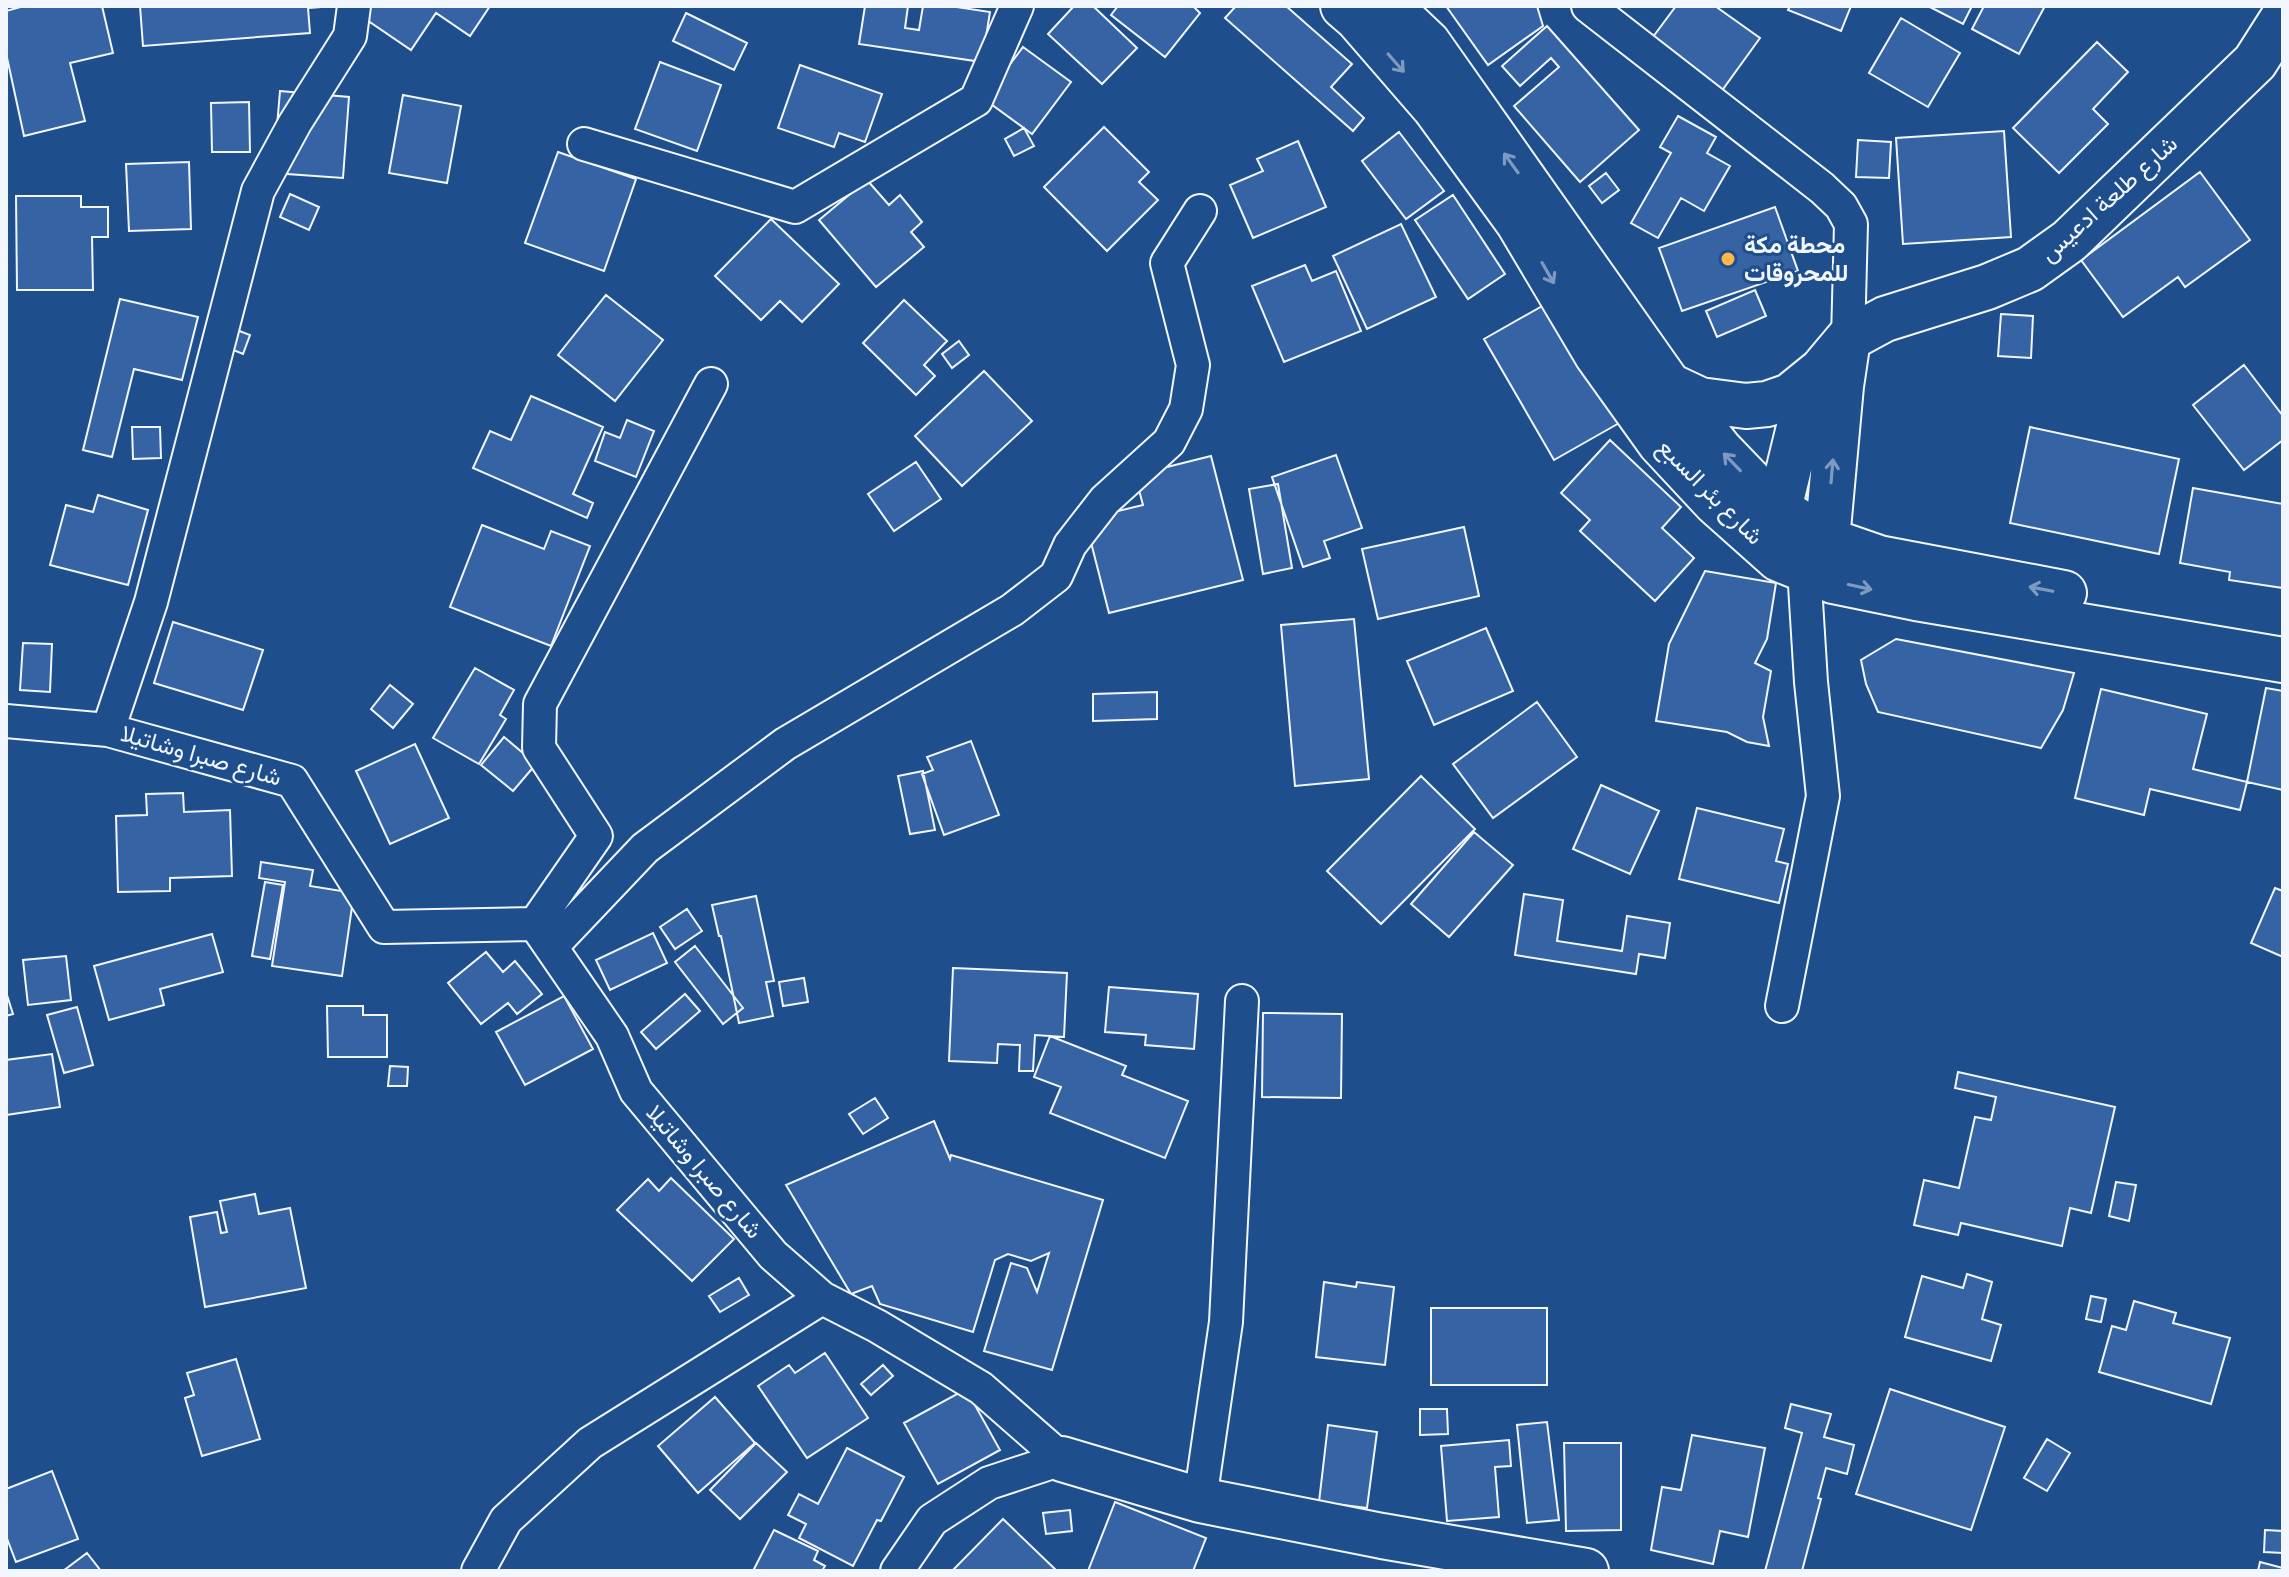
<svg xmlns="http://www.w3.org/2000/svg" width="2289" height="1577" viewBox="0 0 2289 1577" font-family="'Source Sans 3',Vazirmatn,sans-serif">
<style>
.building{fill:#3563a3;stroke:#f2f6ff;stroke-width:2}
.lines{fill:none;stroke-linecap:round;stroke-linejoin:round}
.street-casing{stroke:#f2f6ff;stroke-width:36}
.secondary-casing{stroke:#f2f6ff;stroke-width:48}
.street{stroke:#1f4e8c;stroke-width:32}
.secondary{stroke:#1f4e8c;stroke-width:44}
.oneway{stroke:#7e9ac0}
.poi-dot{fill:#ffb74d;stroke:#1f4e8c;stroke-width:3}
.labels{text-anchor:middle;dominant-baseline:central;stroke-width:6;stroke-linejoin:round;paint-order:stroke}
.street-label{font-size:24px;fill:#f2f6ff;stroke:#1f4e8c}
.poi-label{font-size:24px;font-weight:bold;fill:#f2f6ff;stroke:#1f4e8c;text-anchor:start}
</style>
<rect width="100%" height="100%" fill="#1f4e8c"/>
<path class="building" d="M24,6H102L113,53L70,63L85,121L24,136L6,53V11Z
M140,6H335L308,8L310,33L143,46Z
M368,6H490L470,36L436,13L411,50L361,16Z
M865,6H908L905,28L919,30L923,6H950L990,12L982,62L859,44Z
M1074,6H1093L1137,48L1102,84L1048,34Z
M1118,6H1193L1200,13L1165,57L1111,15Z
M1236,6H1286L1352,64L1331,87L1364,118L1353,131L1225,18Z
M1446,6H1537L1543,26L1488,65Z
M1676,6H1715L1760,38L1718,96L1647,45Z
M1790,6H1851L1841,31L1788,10Z
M1928,6H1972L1963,24Z
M1984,6H2045L2019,54L1972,29Z
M686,13L747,43L734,70L673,41Z
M1901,18L1960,53L1928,107L1869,73Z
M1547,26L1639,130L1580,182L1514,106L1559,67L1551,58L1520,86L1502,66Z
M2097,42L2128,72L2093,109L2108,124L2059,173L2013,128Z
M1023,47L1071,82L1032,134L984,99Z
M660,62L721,85L697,151L635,129Z
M800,65L882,94L865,142L839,133L834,147L778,128Z
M280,91L349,97L343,178L273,173Z
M403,95L461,106L447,183L389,173Z
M249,102L250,152H212L211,103Z
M1678,116L1716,137L1707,153L1730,166L1704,211L1681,198L1658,238L1631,223L1671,153L1660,147Z
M1104,127L1149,172L1139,182L1158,200L1107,251L1044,187Z
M1024,128L1034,146L1014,156L1005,139Z
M2004,131L2011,237L1903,244L1896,138Z
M1399,132L1444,191L1406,219L1362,161Z
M1858,140L1891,142L1889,178L1856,177Z
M1298,141L1326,207L1253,238L1230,185L1263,171L1257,159Z
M558,152L636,179L604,271L525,243Z
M189,162L191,229L129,231L126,164Z
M2200,172L2250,240L2185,287L2178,277L2123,317L2081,260Z
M1606,173L1619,190L1602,203L1589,186Z
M867,180L889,205L900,195L922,222L911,232L924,247L876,287L819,220Z
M290,194L319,207L309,230L280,217Z
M1453,195L1505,274L1468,299L1415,220Z
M16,196H81V207H108V237H92L93,290H17Z
M1775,207L1798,271L1682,311L1659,248Z
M771,219L839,284L802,322L780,301L761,320L715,276Z
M1401,224L1436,297L1367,329L1333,256Z
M1305,265L1312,281L1336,271L1361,331L1284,362L1252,286Z
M1755,290L1766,316L1717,337L1706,311Z
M606,295L663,340L615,401L558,355Z
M120,299L198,317L182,380L134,369L112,457L83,450Z
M904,300L947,341L924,365L935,376L916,395L863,343Z
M1551,301L1621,422L1554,460L1484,339Z
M2001,314L2033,316L2031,358L1998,356Z
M229,327L250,335L243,354L221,345Z
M959,341L969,355L952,368L942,354Z
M2244,365L2283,416V440L2244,470L2193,405Z
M984,371L1032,421L962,486L915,436Z
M531,396L603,427L573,494L593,503L587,518L473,468L490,431L511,440Z
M627,420L654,431L636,477L595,461L605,432L620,438Z
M132,427H160L161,458L133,459Z
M2030,427L2179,459L2159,554L2010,523Z
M1610,440L1681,507L1662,528L1694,558L1655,601L1580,531L1590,520L1561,493Z
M1336,455L1362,528L1324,541L1330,558L1303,567L1272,477Z
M1211,456L1243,580L1109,613L1085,519L1143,505L1135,475Z
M916,462L941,499L894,531L868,494Z
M1278,484L1292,568L1263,574L1249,489Z
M2193,488L2283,504V588L2229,580L2230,572L2180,563Z
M98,495L148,510L128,585L50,565L66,505L93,512Z
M482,525L544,549L551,531L590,546L551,646L450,607Z
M1464,527L1479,596L1378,619L1362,549Z
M1705,571L1776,583L1767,639L1755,663L1771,671L1763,717L1769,746L1747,742L1727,732L1656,721L1669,644Z
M1354,619L1369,779L1295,786L1281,625Z
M173,622L263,650L243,710L154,683Z
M1486,628L1513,691L1434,725L1407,661Z
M1896,639L2074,673L2063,710L2041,748L1878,712L1866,684L1861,660Z
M23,643L52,644L50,692L20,690Z
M475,668L514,690L500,715L506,719L479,764L433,738Z
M390,685L413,704L393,728L371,709Z
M2266,688L2283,691V790L2247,782Z
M2101,689L2207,714L2193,769L2247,782L2240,810L2150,789L2144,815L2075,798Z
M1157,692V719L1093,721V694Z
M1537,702L1577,757L1493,818L1453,764Z
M504,737L536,764L513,791L481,765Z
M971,741L999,815L944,835L922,774L933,770L927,757Z
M415,744L449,818L390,844L356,771Z
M923,771L935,830L910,834L898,776Z
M1421,776L1475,829L1381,924L1327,871Z
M1601,785L1659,811L1630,874L1573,849Z
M183,793L184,812L230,810L232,876L170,878V891L118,892L116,816L147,815L146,794Z
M1697,808L1784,829L1776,861L1788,864L1779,903L1679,879Z
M1474,832L1513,865L1449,937L1411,904Z
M261,862L313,870L310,886L354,893L342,976L272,966L285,882L259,878Z
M265,882L283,885L270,959L252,956Z
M2275,888L2283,891V957L2251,943Z
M1524,894L1563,900L1557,941L1622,951L1627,916L1670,923L1665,958L1639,954L1636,974L1515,955Z
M756,896L774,981L766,982L773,1016L739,1023L721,936H719L712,905Z
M687,909L702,931L675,949L660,927Z
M653,933L667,963L610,990L596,960Z
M212,934L223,972L160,989L164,1005L109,1020L94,966Z
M695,946L743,1008L723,1024L675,962Z
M486,952L503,972L515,961L542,994L517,1014L508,1003L481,1024L448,983Z
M66,956L71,1000L28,1005L23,960Z
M953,968L1067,973L1064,1037L1035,1035L1033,1071H1019L1020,1045L998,1044L997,1063L949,1061Z
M804,978L808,1002L783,1006L779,982Z
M1109,987L1198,994L1194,1049L1145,1045L1146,1035L1105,1032Z
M6,992L13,1014L6,1016Z
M685,994L700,1011L656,1049L641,1032Z
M564,996L593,1049L525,1085L496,1032Z
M327,1006H363V1015H387V1057H328Z
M77,1007L93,1065L64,1073L47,1015Z
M1263,1013L1342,1014L1341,1098L1262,1097Z
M1050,1036L1126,1066L1122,1075L1188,1101L1165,1158L1050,1113L1061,1087L1034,1077Z
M52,1054L60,1107L6,1115V1060Z
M390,1066L408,1067L407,1086H388Z
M1958,1072L2115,1107L2091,1213L2070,1208L2062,1246L1961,1223L1958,1235L1914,1225L1924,1180L1959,1188L1975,1117L1991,1120L1996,1097L1955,1088Z
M875,1098L888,1118L863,1134L849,1114Z
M934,1121L950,1159L951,1155L1103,1200L1052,1370L984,1351L1011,1263L1027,1268L1037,1292L1049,1253L1031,1261L1008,1254L995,1260L973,1332L880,1304L872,1286L851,1294L786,1185Z
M671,1178L734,1239L692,1281L617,1210L648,1179L659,1191Z
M2116,1182L2136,1185L2129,1221L2109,1216Z
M255,1194L259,1214L290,1208L306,1288L205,1307L190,1217L217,1212L221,1233L227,1232L220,1201Z
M1967,1274L1992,1282L1982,1319L2001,1325L1991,1361L1905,1337L1922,1276L1963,1288Z
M739,1278L749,1295L720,1312L709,1296Z
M1324,1282L1356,1287L1357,1282L1394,1287L1385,1365L1316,1357Z
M2091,1296L2106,1299L2101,1322L2086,1319Z
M2134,1301L2176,1313L2173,1323L2230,1338L2211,1404L2099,1372L2112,1326L2126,1330Z
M1431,1308H1547V1385H1431Z
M825,1353L868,1418L807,1458L758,1386L789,1365L795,1373Z
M236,1359L260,1439L202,1456L185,1398L194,1395L187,1373Z
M883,1365L893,1376L871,1395L861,1384Z
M966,1389L1000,1450L938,1484L904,1423Z
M1890,1389L2005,1427L1971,1530L1856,1494Z
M715,1397L755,1443L698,1493L658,1446Z
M1791,1404L1831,1414L1824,1437L1854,1445L1847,1474L1826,1468L1818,1498L1821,1499L1802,1571H1765L1802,1433L1785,1428Z
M1420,1409H1447L1448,1434L1420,1435Z
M1547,1422L1559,1520L1527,1523L1517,1425Z
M1328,1425L1377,1432L1367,1508L1319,1502Z
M1692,1435L1765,1448L1748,1537L1720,1531L1713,1564L1651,1550L1662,1487L1681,1490Z
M2047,1439L2070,1453L2047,1491L2024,1478Z
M1509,1440L1511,1466L1495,1467L1499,1517L1447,1521L1441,1446Z
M756,1443L787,1472L740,1519L710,1490Z
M1564,1443H1621V1530L1566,1531Z
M847,1448L904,1477L881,1521L877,1520L853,1566L799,1538L806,1524L788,1515L799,1494L818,1504Z
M52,1471L78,1539L16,1562L6,1536V1489Z
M1115,1502L1206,1538L1193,1571H1088Z
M1070,1510L1072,1531L1046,1534L1043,1513Z
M1003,1519L1057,1571H952Z
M774,1530L818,1551L814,1560L825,1566L822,1571H753Z
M2265,1530L2283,1531V1553L2264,1552Z
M87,1553L101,1571H63Z
M2260,1562L2283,1568V1571H2258Z"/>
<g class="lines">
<g class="street-casing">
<path id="street" d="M354,6L350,36L295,123L258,191L151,602L108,730L292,781L384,927L535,924L612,1036L636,1091L773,1255L822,1298L877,1326L981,1388L1062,1459
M1588,6L1822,188L1841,206L1851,224L1848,339
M584,144L795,207L976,100L1017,6
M6,721L108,730
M535,924L596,836L539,748L540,704L711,384
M551,947L645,848L785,744L1012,610L1056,576L1070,545L1105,500L1169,442L1186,409L1193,365L1167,263L1200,211
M1782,1006L1823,796L1811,682L1804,569
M1200,1500L1226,1322L1242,1001
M478,1571L506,1520L590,1443L822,1298
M897,1571L932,1520L989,1483L1062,1459"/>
</g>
<g class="secondary-casing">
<path id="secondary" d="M1343,6L1357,18L1435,108L1518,222L1597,355L1660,443L1715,502L1779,559L1833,581L1916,598L2283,660
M1389,6L1428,43L1673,391L1720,450L1773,505L1827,540L1879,558L2064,593
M1848,339L1841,386L1827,540L1804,569L1779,509L1802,415L1822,370L1848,339L1885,319L1987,287L2030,269L2069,241L2255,62L2283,18
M1668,385L1700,400L1746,406L1767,404L1790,396L1822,370
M1062,1459L1200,1500L1382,1536L1586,1571"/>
</g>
<use href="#street" class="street"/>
<use href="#secondary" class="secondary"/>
</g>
<defs><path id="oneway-shaft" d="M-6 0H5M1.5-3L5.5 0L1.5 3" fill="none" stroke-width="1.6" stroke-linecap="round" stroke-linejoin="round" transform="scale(2)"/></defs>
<g class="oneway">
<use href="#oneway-shaft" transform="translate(1396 63) rotate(49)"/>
<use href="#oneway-shaft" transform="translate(1511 163) rotate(-126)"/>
<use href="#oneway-shaft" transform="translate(1548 273) rotate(60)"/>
<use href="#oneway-shaft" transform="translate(1732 462) rotate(-134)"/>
<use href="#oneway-shaft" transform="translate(1832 471) rotate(-85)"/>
<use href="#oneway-shaft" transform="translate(1860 587) rotate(12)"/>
<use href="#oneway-shaft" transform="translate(2041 589) rotate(-169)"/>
</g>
<circle class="poi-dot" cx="1728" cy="259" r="8"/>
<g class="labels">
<g class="street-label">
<text transform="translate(2109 199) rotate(-42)">شارع طلعة ادعيس</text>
<text transform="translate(1710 492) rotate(45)">شارع بئر السبع</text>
<text transform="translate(201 756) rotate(16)">شارع صبرا وشاتيلا</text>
<text transform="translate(704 1172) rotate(50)">شارع صبرا وشاتيلا</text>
</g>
<g class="poi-label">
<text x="1744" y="245">محطة مكة<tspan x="1744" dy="28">للمحروقات</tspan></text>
</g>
</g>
<rect width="2289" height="1577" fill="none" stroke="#f2f6ff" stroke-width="16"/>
</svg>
